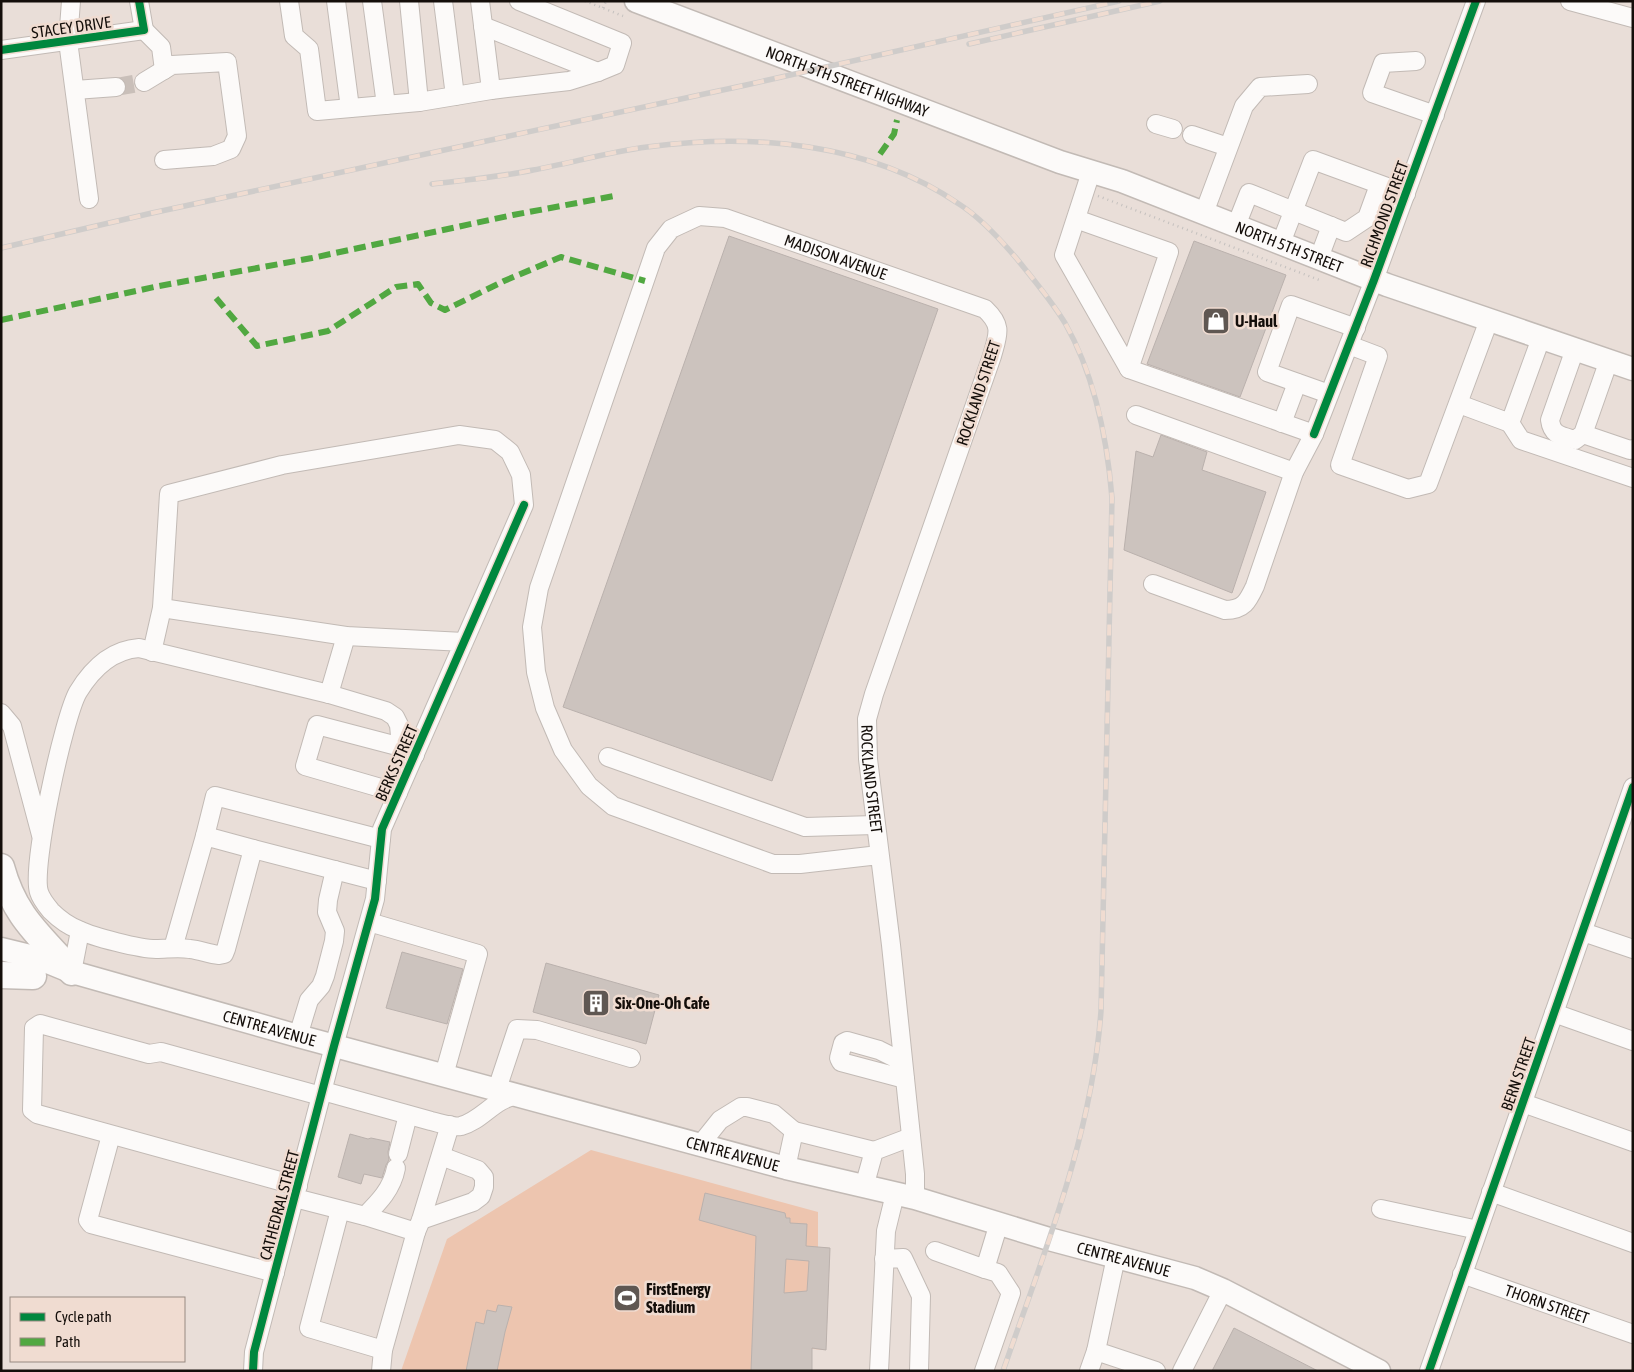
<svg xmlns="http://www.w3.org/2000/svg" width="1634" height="1372" viewBox="0 0 1634 1372" font-family="'Asap Condensed',sans-serif">
<style>
.green{fill:#edc5af}
.building{fill:#ccc3be;stroke:#bab1ad;fill-rule:evenodd}
.lines{fill:none;stroke-linecap:round;stroke-linejoin:round}
.minor-tunnel{stroke:#c9bfb9;stroke-width:18;stroke-dasharray:18 9;stroke-linecap:butt}
.minor-casing{stroke:#c2bab5;stroke-width:20}
.major-casing{stroke:#c2bab5;stroke-width:25}
.highway-casing{stroke:#c2bab5;stroke-width:29}
.path{stroke:#c4c0be;stroke-width:2.5;stroke-dasharray:1 4;stroke-linecap:butt}
.minor{stroke:#fcfaf9;stroke-width:18}
.major{stroke:#fcfaf9;stroke-width:22}
.highway{stroke:#fcfaf9;stroke-width:26}
.rail-casing{stroke:#cfccca;stroke-width:5.5}
.rail{stroke:#f0dcd1;stroke-width:4;stroke-dasharray:11;stroke-linecap:butt}
.quiet{stroke:#51a841;stroke-width:6;stroke-dasharray:12 6;stroke-linecap:butt}
.cycleway-casing{stroke:#f0dcd1;stroke-width:11}
.cycleway{stroke:#00873e;stroke-width:8}
.labels{text-anchor:middle;dominant-baseline:central;stroke-width:5;stroke-linejoin:round;paint-order:stroke}
.street-label{font-size:16px;fill:#140e0a;stroke:#f0dcd1}
.poi-label{font-size:16px;font-weight:bold;fill:#140e0a;stroke:#f0dcd1;text-anchor:start}
</style>
<rect width="100%" height="100%" fill="#e9ded8"/>
<path class="green" d="M591,1150L818,1212V1247L830,1248L826,1350L812,1349V1371H401L447,1239Z"/>
<path class="building" d="M729,236L938,309L772,781L563,707Z
M1194,241L1286,275L1240,397L1147,364Z
M1161,435L1207,452L1202,470L1266,492L1232,593L1124,550L1136,451L1153,457Z
M402,952L463,969L447,1024L386,1008Z
M546,963L659,995L646,1044L533,1012Z
M350,1134L368,1139L371,1138L390,1142L388,1152L389,1160L386,1165L382,1178L364,1174L361,1184L338,1177Z
M705,1193L785,1213L786,1218H790V1223L807,1224L806,1246L830,1248L826,1350L812,1348V1371H751L756,1236L699,1220ZM786,1259L809,1261L807,1291L784,1293Z
M498,1305L512,1307L505,1332L497,1371H466L476,1322L484,1324L487,1310L496,1312Z
M1234,1328L1318,1371H1212Z"/>
<g class="lines">
<path class="minor-tunnel" d="M116,87L144,82"/>
<g class="minor-casing">
<g id="minor">
<path d="M71,1L68,41L89,199"/>
<path d="M139,1L144,30"/>
<path d="M289,1L294,36L309,49L317,111L419,102L491,90L569,81L598,72L615,65L622,43L519,1"/>
<path d="M336,1L350,108"/>
<path d="M372,1L386,105"/>
<path d="M409,1L419,102"/>
<path d="M443,1L455,96"/>
<path d="M480,1L491,90"/>
<path d="M1570,1L1633,18"/>
<path d="M483,26L598,72"/>
<path d="M144,30L161,47L164,70"/>
<path d="M1,50L144,30"/>
<path d="M1416,61L1383,63L1372,93L1435,115"/>
<path d="M144,82L172,65L227,62L237,136L231,149L213,156L164,160"/>
<path d="M75,90L116,87"/>
<path d="M1156,124L1173,129"/>
<path d="M1192,135L1228,147"/>
<path d="M1204,213L1244,106L1260,87L1308,84"/>
<path d="M1076,219L1169,252L1129,369L1064,255L1091,172"/>
<path d="M1236,226L1249,193L1346,232L1367,218L1379,185"/>
<path d="M1281,243L1313,160L1406,194"/>
<path d="M1319,258L1331,226"/>
<path d="M1349,345L1378,356L1340,465L1408,489L1428,484L1489,320"/>
<path d="M1575,349L1550,420C1552,436 1562,436 1575,440L1583,434L1609,360"/>
<path d="M1129,369L1314,434"/>
<path d="M1329,394L1267,372L1291,305L1356,328"/>
<path d="M1459,404L1510,423L1541,338"/>
<path d="M1136,415L1294,472"/>
<path d="M1282,423L1297,383"/>
<path d="M1510,423L1521,440L1633,478"/>
<path d="M1583,434L1630,450L1633,449"/>
<path d="M1153,584L1225,610C1244,610 1248,601 1255,586L1294,472L1314,434L1374,280L1476,1"/>
<path d="M152,652L162,608"/>
<path d="M329,694L346,636"/>
<path d="M1,713L12,726L41,835"/>
<path d="M608,757L805,827L875,825"/>
<path d="M398,793L305,766L317,725L401,747"/>
<path d="M205,836L215,796L381,839"/>
<path d="M253,849L377,881"/>
<path id="s1" d="M879,855L800,864H773L613,806L589,786L563,750L545,708L536,672L532,627L539,588L656,248L671,229L699,216L725,218L985,309C1003,326 998,334 992,356L874,694L867,719L868,759L891,945L915,1174V1198"/>
<path d="M369,922L478,954L444,1075"/>
<path d="M1583,932L1633,949"/>
<path d="M173,948L205,836L253,849L226,949L224,954L219,955C209,954 200,950 190,949C178,947 167,949 156,949C140,949 93,937 79,930C69,926 58,918 51,911C46,905 41,899 39,892C31,867 64,716 78,692C92,669 111,650 139,648L329,694L386,711L395,717L399,725L401,747L415,755"/>
<path d="M72,972L80,931"/>
<path d="M1554,1013L1633,1041"/>
<path d="M298,1036L309,1000L321,986L325,976L334,941L335,931L327,912L328,900L335,870"/>
<path d="M903,1062L879,1050L847,1041L843,1043L839,1058L841,1062L905,1079"/>
<path d="M497,1089L517,1029L537,1030L631,1058"/>
<path d="M323,1091C359,1101 395,1111 431,1121C440,1123 452,1128 461,1126C483,1120 493,1099 518,1095"/>
<path d="M1523,1103L1633,1142"/>
<path d="M111,1135L88,1220L91,1224L275,1273"/>
<path d="M700,1145L720,1120L741,1107H747L774,1114L794,1131"/>
<path d="M398,1154L408,1115"/>
<path d="M786,1168L794,1131L874,1151"/>
<path d="M298,1186L37,1114L32,1110L34,1028L40,1024L149,1054L161,1052L321,1096"/>
<path d="M864,1187L874,1151L911,1137"/>
<path d="M1491,1192L1633,1243"/>
<path d="M295,1198L365,1216L416,1232L421,1220L450,1125"/>
<path d="M1381,1209L1478,1230"/>
<path d="M340,1210L309,1328L383,1350"/>
<path d="M365,1216C379,1202 392,1189 396,1168"/>
<path d="M421,1220L473,1202L481,1196L484,1187V1177L478,1170L441,1156"/>
<path d="M935,1251L985,1269L999,1223"/>
<path d="M1116,1257L1096,1351L1156,1371"/>
<path d="M884,1259L903,1258L921,1296L919,1371"/>
<path id="s2" d="M1462,1274L1633,1334"/>
<path d="M253,1371L254,1352L334,1046L375,899L382,829L524,505L521,475L510,452L495,440L459,435L282,465L169,494L162,608L346,636L464,642"/>
<path d="M381,1371L383,1350L416,1232"/>
<path d="M879,1371L886,1231L895,1194"/>
<path d="M984,1371L1011,1293L998,1273L985,1269"/>
<path d="M1089,1371L1096,1351"/>
<path d="M1182,1371L1223,1290"/>
<path d="M1429,1371L1633,787"/>
</g>
</g>
<g class="major-casing">
<g id="major">
<path id="s3" d="M636,1L1060,162L1122,181L1387,285L1633,369"/>
<path id="s4" d="M1,949L38,958L72,972L298,1036L786,1168L915,1198L1049,1239L1195,1278L1223,1290L1379,1371"/>
</g>
</g>
<g class="highway-casing">
<path id="highway" d="M1,867C15,918 40,935 72,972
M1,975L33,976"/>
</g>
<path class="path" d="M585,1L623,16
M603,8L606,1
M1098,196L1322,281"/>
<use href="#minor" class="minor"/>
<use href="#major" class="major"/>
<use href="#highway" class="highway"/>
<g class="rail-casing">
<path id="rail" d="M969,44L1160,1
M432,184C466,180 500,177 533,170C571,163 609,152 647,147C753,133 868,142 959,204C981,218 1000,239 1017,259C1034,280 1051,300 1065,323C1095,376 1107,437 1112,498L1101,1011C1092,1136 1044,1253 1003,1371
M1,248L152,213L746,85L1119,1"/>
</g>
<use href="#rail" class="rail"/>
<path class="quiet" d="M880,154L894,134L897,120
M216,298L257,346L328,331L396,287L418,284L431,303L445,310L504,281L561,257L645,281
M1,320L159,286L312,258L513,215L614,196"/>
<g class="cycleway-casing">
<path id="cycleway" d="M1,50L144,30L139,1
M1314,434L1374,280L1476,1
M253,1371L254,1352L334,1046L375,899L382,829L524,505
M1429,1371L1633,787"/>
</g>
<use href="#cycleway" class="cycleway"/>
</g>
<defs>
<g id="shop-square" transform="scale(1.4375)"><rect x="-9" y="-9" width="18" height="18" rx="4" fill="#5f5752" stroke="#f0dcd1"/><path d="M-5-2.5h2.3a2.7 3.5 0 0 1 5.4 0H5L5.5 6h-11ZM-1.5-2.5h3a1.5 2.3 0 0 0-3 0Z" fill="#fff"/></g>
<g id="building-square" transform="scale(1.4375)"><rect x="-9" y="-9" width="18" height="18" rx="4" fill="#5f5752" stroke="#f0dcd1"/><path d="M-4-6H4V6H1V3H-1V6H-4ZM-2.5-4.3h1.7v1.8h-1.7ZM.8-4.3h1.7v1.8H.8ZM-2.5-1h1.7V.8h-1.7ZM.8-1h1.7V.8H.8Z" fill="#fff"/></g>
<g id="stadium-square" transform="scale(1.4375)"><rect x="-9" y="-9" width="18" height="18" rx="4" fill="#5f5752" stroke="#f0dcd1"/><path d="M0-5a6.5 5 0 1 0 0 10a6.5 5 0 1 0 0-10ZM-3.5-1.8h7v3.6h-7Z" fill="#fff"/></g>
</defs>
<g fill-rule="evenodd">
<use href="#shop-square" x="1216" y="321"/>
<use href="#building-square" x="596" y="1003"/>
<use href="#stadium-square" x="627" y="1298"/>
</g>
<g class="labels">
<g class="street-label">
<text transform="translate(71 27) rotate(-8)">STACEY DRIVE</text>
<text stroke="none"><textPath href="#s3" startOffset="226">NORTH 5TH STREET HIGHWAY</textPath></text>
<text transform="translate(1384 214) rotate(-70)">RICHMOND STREET</text>
<text stroke="none"><textPath href="#s3" startOffset="698">NORTH 5TH STREET</textPath></text>
<text stroke="none"><textPath href="#s1" startOffset="1078">MADISON AVENUE</textPath></text>
<text transform="translate(978 393) rotate(-72)">ROCKLAND STREET</text>
<text transform="translate(396 763) rotate(-66)">BERKS STREET</text>
<text stroke="none"><textPath href="#s1" startOffset="1732">ROCKLAND STREET</textPath></text>
<text stroke="none"><textPath href="#s4" startOffset="280">CENTRE AVENUE</textPath></text>
<text transform="translate(1518 1074) rotate(-71)">BERN STREET</text>
<text stroke="none"><textPath href="#s4" startOffset="760">CENTRE AVENUE</textPath></text>
<text transform="translate(279 1205) rotate(-75)">CATHEDRAL STREET</text>
<text stroke="none"><textPath href="#s4" startOffset="1165">CENTRE AVENUE</textPath></text>
<text stroke="none"><textPath href="#s2" startOffset="90">THORN STREET</textPath></text>
</g>
<g class="poi-label">
<text x="1235" y="321">U-Haul</text>
<text x="615" y="1003">Six-One-Oh Cafe</text>
<text x="646" y="1289">FirstEnergy<tspan x="646" dy="18">Stadium</tspan></text>
</g>
</g>
<rect width="1634" height="1372" fill="none" stroke="#140e0a" stroke-width="5"/>
<rect x="10" y="1297" width="175" height="65" fill="#f0dcd1" stroke="#988a81"/>
<rect x="20" y="1313" width="25" height="8" fill="#00873e" stroke="#988a81"/>
<text x="55" y="1322" font-size="15" fill="#140e0a">Cycle path</text>
<rect x="20" y="1338" width="25" height="8" fill="#51a841" stroke="#988a81"/>
<text x="55" y="1347" font-size="15" fill="#140e0a">Path</text>
</svg>
